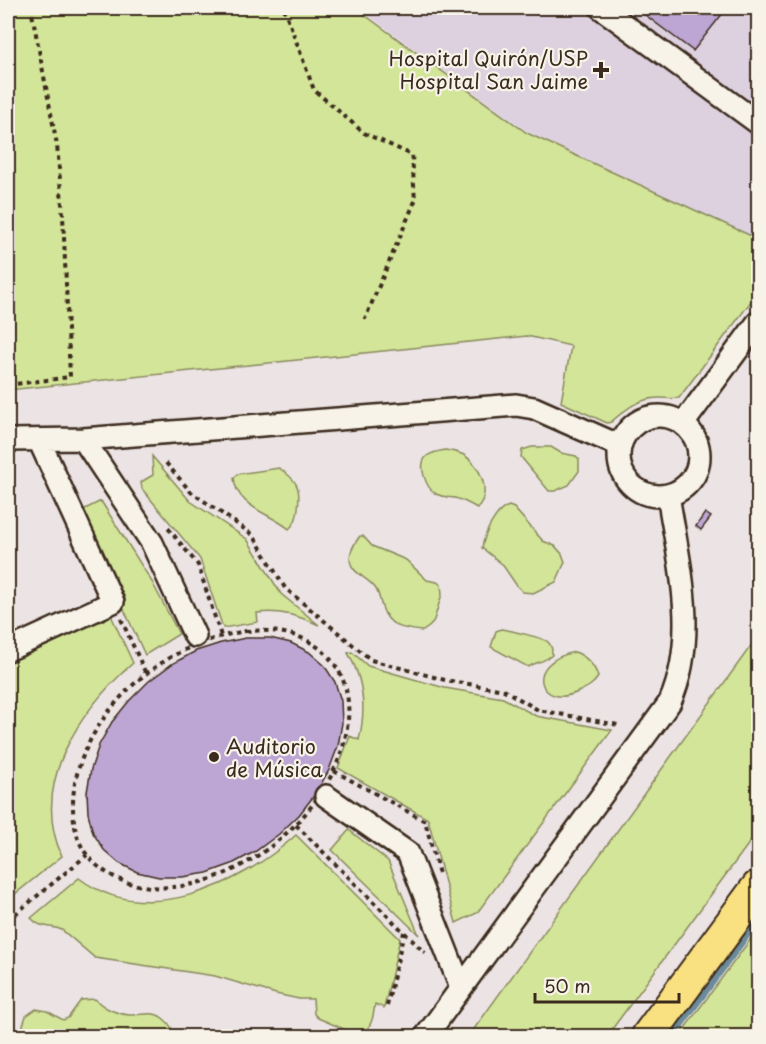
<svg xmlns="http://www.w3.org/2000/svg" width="766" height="1044" viewBox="0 0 766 1044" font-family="'Playpen Sans',sans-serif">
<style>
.built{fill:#ded1df}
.green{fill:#d3e599;stroke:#87885c;stroke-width:1.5}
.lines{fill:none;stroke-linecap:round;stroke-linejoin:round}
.stream{stroke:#6c8b9a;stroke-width:6}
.building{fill:#bea6d4;stroke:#3b2a1e;stroke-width:1.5}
.minor-casing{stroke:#3b2a1e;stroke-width:26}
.highway-casing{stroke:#3b2a1e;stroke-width:36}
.path{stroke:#3b2a1e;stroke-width:4;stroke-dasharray:4.5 4.5;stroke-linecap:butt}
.minor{stroke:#f7f3e8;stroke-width:21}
.highway{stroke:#f9e181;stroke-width:32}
.poi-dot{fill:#3b2a1e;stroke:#f7f3e8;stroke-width:2}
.labels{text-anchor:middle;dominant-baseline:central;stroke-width:4.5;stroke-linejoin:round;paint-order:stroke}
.poi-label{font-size:20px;fill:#3b2a1e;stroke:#f7f3e8;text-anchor:end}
</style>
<rect width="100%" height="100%" fill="#ece4e4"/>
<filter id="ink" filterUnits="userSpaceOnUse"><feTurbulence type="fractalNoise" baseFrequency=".0167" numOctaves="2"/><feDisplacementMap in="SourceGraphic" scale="12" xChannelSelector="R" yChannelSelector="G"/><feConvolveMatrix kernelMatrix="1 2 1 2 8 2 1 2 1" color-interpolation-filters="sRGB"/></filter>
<g filter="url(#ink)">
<path class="built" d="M358,8H758V239L528,132Z"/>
<path class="green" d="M8,8H355L527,133L758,239V292L679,398C673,399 666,398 659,398C639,398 626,409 611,422L607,423L561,402L571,346L527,336L8,390Z
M532,447H551L561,453L576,456L579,459V471L569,485L555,491H549L521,457L522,450Z
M445,450C451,451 458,452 464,455C481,466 492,493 477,508C470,504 463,500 455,498C448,497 442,497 436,494C426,488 417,465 427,456C432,452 439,451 445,450Z
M152,456L190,501L247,539L281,594L319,625C299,616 280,610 257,613L258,622L223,628L200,559L142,489L141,482L153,475Z
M279,468C297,480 301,487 298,508C297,516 296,523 289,529C270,513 236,507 234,478L238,474Z
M101,501L152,582L179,634L145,655L79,512Z
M509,506L514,508L543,541L555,546L562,554L565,562L556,582L533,593L523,592L517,586L502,564L482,548C484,535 495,510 509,506Z
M360,536H363L372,546L406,560L427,580L437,582L441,585L442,594L434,620L430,626L423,631C403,629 389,628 382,607C380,601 379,594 376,589C367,575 345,573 351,552C353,546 356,541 360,536Z
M109,611L133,663C80,710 29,784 62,856L15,894L8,878V657Z
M501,629C509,630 544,638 548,642C552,646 552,649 552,655C546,661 536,662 528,667L491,647L496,631Z
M758,636V831L607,1036H469Z
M352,652L368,666L445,688L503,698L536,716L612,730L477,913L456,923L428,819L338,768L350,736L359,740C366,710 364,680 348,653Z
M575,652C586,656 595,666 598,677C593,685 588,687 580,691C539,712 522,662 575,652Z
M349,830L388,861L419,935L332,850Z
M296,835L400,939L384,1008L375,1004C373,1018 372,1027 360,1036L318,1018L314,1014L313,999H299L276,994L215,976L95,958L62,930C49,924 42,930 31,918L79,878C146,929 241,885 296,835Z
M758,929V1036H679Z
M95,999C105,1009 115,1013 129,1015C143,1016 154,1009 165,1020C171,1025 173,1029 171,1036H133L128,1031L119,1036H23L21,1031L26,1016L36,1009L47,1011L63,1020L68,1018L81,1000Z"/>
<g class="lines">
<path class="stream" d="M673,1036L758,921"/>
</g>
<path class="building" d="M636,8H727L693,51Z
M705,513L711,517L701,530L696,526Z
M246,638H270L291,643L309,652L324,665L335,682L341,701L342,723L338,746L329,770L316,793L299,815L279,834L256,851L232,864L207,873L182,877H159L137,872L119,863L104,850L93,833L88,813L87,792L91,769L99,745L112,722L129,701L149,681L172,664L196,651L221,643Z"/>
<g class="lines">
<g class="minor-casing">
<path id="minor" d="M601,8L758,123
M619 456a40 40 0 1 1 80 0a40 40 0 1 1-80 0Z
M683,424L758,322
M83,439L152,543L195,636
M8,440L83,439L516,405L534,408L620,446
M8,650L113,602L39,440
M326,796L408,853L461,988
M426,1036L670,702C699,636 679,564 668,495"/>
</g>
<g class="highway-casing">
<path id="highway" d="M648,1036L758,887"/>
</g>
<path class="path" d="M284,8L314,90L364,133L412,155L415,201L365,319
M754,8L758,38
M8,385L70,377L63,215L57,145L31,8
M166,463L191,492L253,535L285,588L371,660L445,680L504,690L538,710L618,725
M168,528L198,565L221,636
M121,619L146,674
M246,631C278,629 311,634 332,661C349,682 351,709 346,734C330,819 225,903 137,885C110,879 85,862 77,835C60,774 99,711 147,673C175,651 210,637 246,631Z
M334,771L425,821L439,874
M296,825L425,953
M8,920L87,855
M387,1006L404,932"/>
<use href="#minor" class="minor"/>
<use href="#highway" class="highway"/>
</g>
</g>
<g class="poi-dot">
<path d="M598 61h6v6h6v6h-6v6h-6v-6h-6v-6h6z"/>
<circle cx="214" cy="757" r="6"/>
</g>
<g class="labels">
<g class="poi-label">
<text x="588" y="58">Hospital Quirón/USP<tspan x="588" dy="23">Hospital San Jaime</tspan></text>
<text x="226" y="746" text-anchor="start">Auditorio<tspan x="226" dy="23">de Música</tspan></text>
</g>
</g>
<rect width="766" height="1044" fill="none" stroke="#f7f3e8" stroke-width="30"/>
<rect x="15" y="15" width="736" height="1014" fill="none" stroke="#3b2a1e" stroke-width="2" filter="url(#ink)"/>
<path d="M535 993v9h144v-9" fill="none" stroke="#3b2a1e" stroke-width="3"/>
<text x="544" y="993" font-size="18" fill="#3b2a1e" stroke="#f7f3e8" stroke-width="4.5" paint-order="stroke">50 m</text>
</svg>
